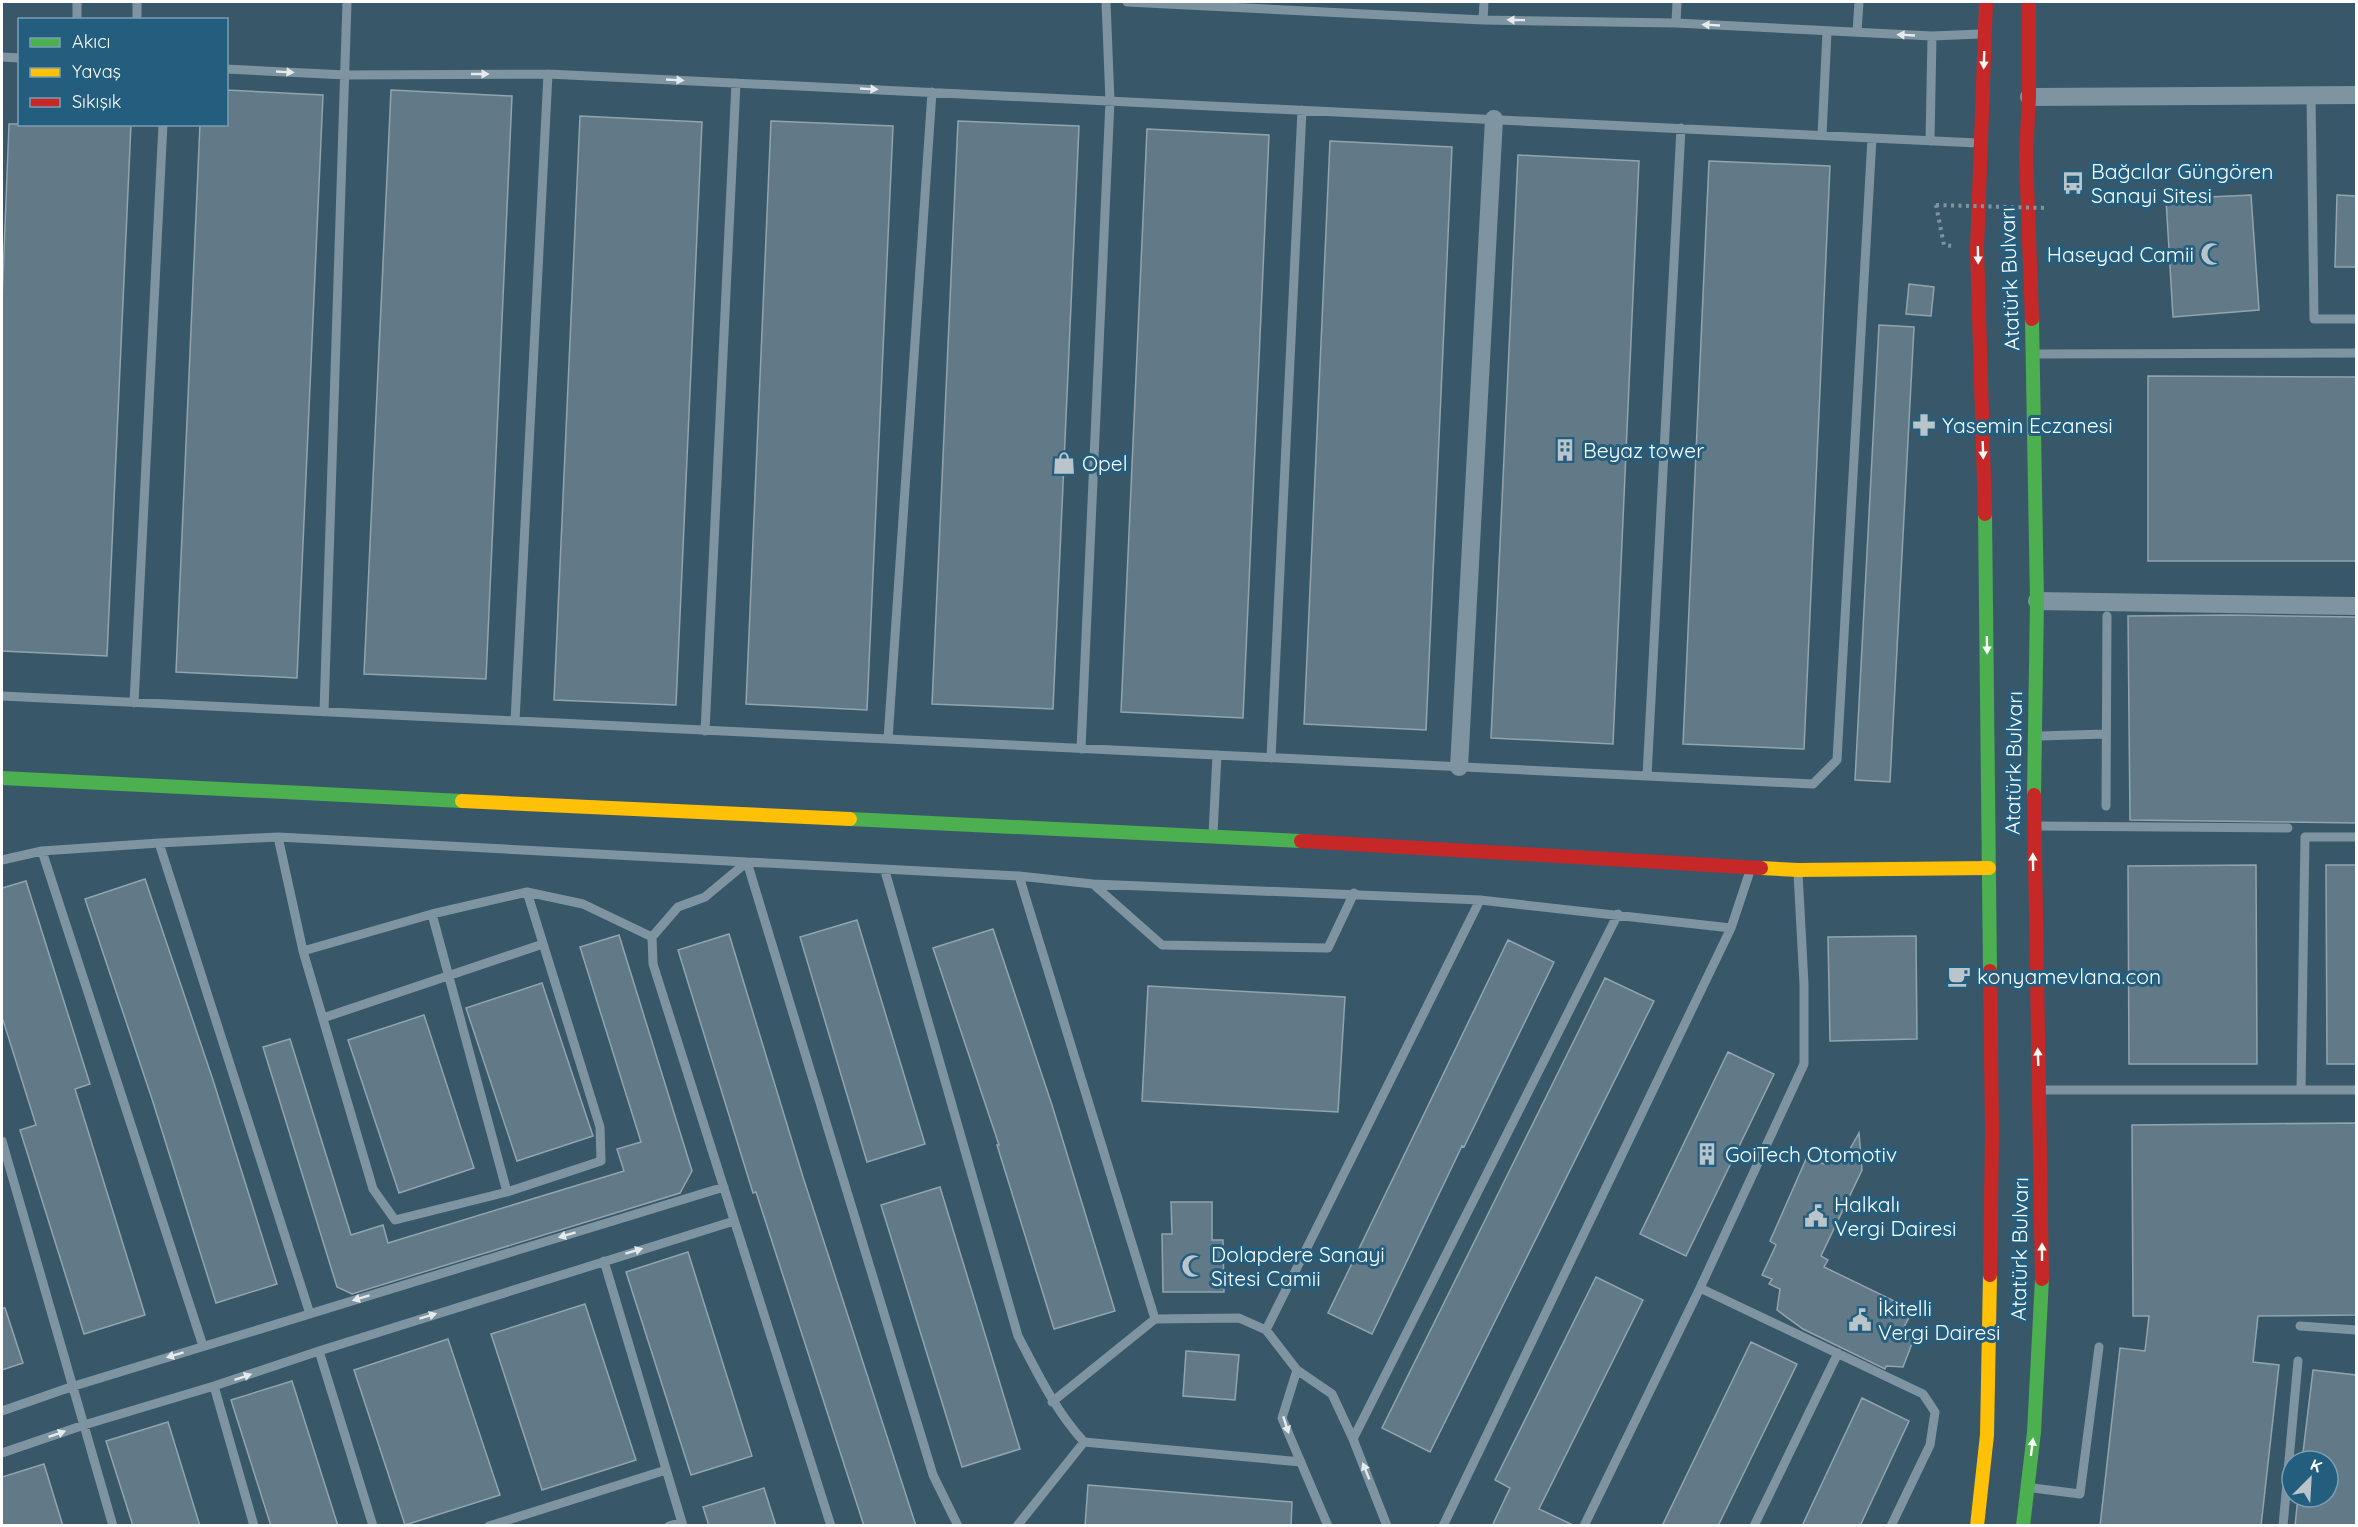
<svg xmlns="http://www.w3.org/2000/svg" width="2358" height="1527" viewBox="0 0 2358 1527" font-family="Quicksand,sans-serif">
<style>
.building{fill:#627a87;stroke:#91a4af;stroke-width:1.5}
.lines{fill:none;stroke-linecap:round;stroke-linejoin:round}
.path{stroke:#7e94a0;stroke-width:4;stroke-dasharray:3 4.5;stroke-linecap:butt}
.lane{stroke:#7e94a0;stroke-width:9}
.street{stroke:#7e94a0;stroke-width:18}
.fast{stroke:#4caf50;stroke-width:14}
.slow{stroke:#ffc107;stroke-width:14}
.jam{stroke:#c62828;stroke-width:14}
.path-bridge{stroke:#7e94a0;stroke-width:4;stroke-dasharray:3 4.5;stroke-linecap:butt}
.oneway{fill:#e5eaec}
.oneway2{fill:#f6fbf6}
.labels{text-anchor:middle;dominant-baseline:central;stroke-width:6;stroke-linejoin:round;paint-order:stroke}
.poi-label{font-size:21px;fill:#fff;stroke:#235e7f;text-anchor:start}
.street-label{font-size:21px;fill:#fff;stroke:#235e7f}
</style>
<rect width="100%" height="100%" fill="#38586a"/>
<path class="building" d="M226,90L323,95L297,678L176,672L200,124H226Z
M391,90L512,96L486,679L364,674Z
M580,116L702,122L676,705L554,700Z
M771,121L893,126L867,710L746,704Z
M958,121L1079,126L1053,709L932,704Z
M9,124H131L107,656L2,651V303Z
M1147,129L1269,135L1243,718L1121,712Z
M1330,141L1452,147L1426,730L1304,724Z
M1518,155L1639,161L1613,744L1491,738Z
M1709,161L1830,166L1804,749L1683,744Z
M2251,195L2259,310L2173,317L2166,199Z
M2337,195L2356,196V267H2335Z
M1909,284L1934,287L1931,316L1906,314Z
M1879,325L1914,327L1890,782L1855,780Z
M2148,376L2356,377V561H2148Z
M2229,615L2356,617V823L2130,820L2128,616Z
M2256,865L2257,1064H2129L2128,866Z
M2326,865H2356V1064H2327Z
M145,879L213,1080L277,1284L216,1303L152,1099L85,899Z
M26,881L90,1084L75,1089L145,1315L84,1334L20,1130L36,1125L2,1017V888Z
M857,920L925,1144L867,1162L800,937Z
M993,929L1052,1105L1115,1311L1054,1329L997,1145H999L933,948Z
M729,934L803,1177L916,1526H864L756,1192L753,1193L678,950Z
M619,935L692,1171L680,1193L352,1294L337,1287L263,1047L290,1039L351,1235L383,1225L388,1243L624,1171L617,1149L641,1142L580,947Z
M1916,936L1917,1039L1830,1041L1828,937Z
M1508,940L1554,962L1464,1147L1462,1146L1372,1334L1328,1313Z
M1605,978L1654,1001L1430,1452L1382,1428Z
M542,983L593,1136L517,1161L466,1008Z
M1148,986L1345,997L1338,1112L1142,1101Z
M424,1015L474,1168L399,1193L348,1040Z
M1728,1052L1774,1074L1686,1256L1640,1234Z
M2356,1123V1315L2258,1316L2253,1362L2279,1365L2261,1526H2100L2120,1348L2145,1351L2149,1316H2133L2132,1125Z
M1859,1133L1862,1170L1821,1256L1828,1260L1824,1267L1913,1310L1904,1327L1916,1333L1903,1367L1886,1366L1885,1369L1803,1329L1777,1310L1780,1289L1769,1284L1772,1279L1762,1275L1776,1245L1770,1241L1807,1157L1824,1164L1827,1156L1842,1163Z
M940,1187L1020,1449L962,1467L881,1205Z
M1171,1202H1212V1240H1223L1224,1292H1163L1162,1234H1172Z
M688,1252L752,1456L691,1475L626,1272Z
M1596,1277L1643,1300L1539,1509L1575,1526H1492L1510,1488L1495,1480Z
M585,1304L636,1460L542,1490L491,1334Z
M2,1308H5L23,1363L2,1370Z
M448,1339L500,1495L405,1525L354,1370Z
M1751,1342L1797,1364L1718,1526H1662Z
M1186,1351L1239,1355L1235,1400L1183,1396Z
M2313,1370L2356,1375V1526H2295L2298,1497H2328V1461H2302Z
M292,1381L338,1526H271L231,1400Z
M1862,1398L1909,1421L1860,1526H1802Z
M168,1422L200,1526H133L106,1441Z
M44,1464L63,1526H2V1477Z
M1088,1485L1292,1502L1291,1526H1085Z
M764,1488L776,1526H709L703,1507Z"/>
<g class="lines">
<path class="path" d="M1936,205L1944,245L1953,246"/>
<path class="lane" d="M77,2V20
M1127,2L1483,20L1676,23L1932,36L1980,34
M137,20V2
M1483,20L1484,2
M1676,23L1677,2
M1857,32L1859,2
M2,57L20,58
M226,69L346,75L548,74L1977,143
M2311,95L2314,319H2356
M1822,135L1827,32
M1930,141L1932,36
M2038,354L2356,353
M2,696L1813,784L1837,760L1872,138
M134,703L163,124
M324,712L347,2
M515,721L548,74
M705,731L736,83
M2040,736L2106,734
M888,739L932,92
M1081,749L1110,101L1106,2
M1271,758L1302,110
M1647,776L1681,128
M2106,806L2107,616
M2039,826L2288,828
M1213,834L1217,755
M278,837L303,951L432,914L527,892L583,904L652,937
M42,851L203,1346
M2,860L42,851L159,843
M885,871L1018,1336C1038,1374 1055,1410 1084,1442L1301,1462
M1019,876L1155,1319
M1093,884L1162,945L1328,948L1354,893
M432,914L507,1192
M303,951L373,1189L395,1220L507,1192L601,1161L600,1127L527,892
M323,1018L543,944
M2042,1090H2356
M2301,1090L2305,837H2356
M2,1141L113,1526
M604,1261L683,1526
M1700,1288L1923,1394L1935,1412L1930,1445L1891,1526
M310,1314L159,843L278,837L747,862L933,1475L958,1526
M2300,1326L2356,1330
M1266,1330L1480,900
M319,1351L373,1526
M1297,1370L1282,1418L1328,1526
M214,1386L254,1526
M1052,1402L1155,1319L1239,1318L1266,1330L1297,1370L1332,1394L1353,1439L1387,1526
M2,1411L71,1387L724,1187
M1353,1439L1618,914
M2,1453L84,1425L214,1386L319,1351L734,1221
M2033,1488L2080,1494L2099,1347
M489,1526L666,1470
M669,1526L682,1522
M831,1526L653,964L652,937L678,907L705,897L747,862L1019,876L1093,884L1480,900L1731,928
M1017,1526L1084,1442
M1443,1526L1731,928L1750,871
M1584,1526L1700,1288L1804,1064V984L1798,873
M1754,1526L1838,1353
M2283,1526L2298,1361"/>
<path class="street" d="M2029,97L2356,95
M2037,601L2356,606
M1459,767L1494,119"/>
<path class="fast" d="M2032,319L2037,601L2034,795
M1985,514L1990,971
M2,778L462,801
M850,819L1301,841
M2023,1526L2034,1432L2042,1279"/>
<path class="slow" d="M462,801L850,819
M1761,868L1798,870L1989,868
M1977,1526L1987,1435L1990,1275"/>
<path class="jam" d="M2029,2V97L2026,156L2032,319
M1985,514L1977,249L1986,2
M2034,795L2042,1279
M1301,841L1761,868
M1990,1275L1992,1132L1990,971"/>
<path class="path-bridge" d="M1936,205L2046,208"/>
</g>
<defs><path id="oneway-solid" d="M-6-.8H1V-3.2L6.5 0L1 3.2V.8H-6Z" transform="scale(1.5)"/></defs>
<g class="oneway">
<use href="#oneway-solid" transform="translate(1516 20) rotate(-179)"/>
<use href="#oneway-solid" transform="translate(1711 25) rotate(-177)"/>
<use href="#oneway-solid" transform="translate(1906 35) rotate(-177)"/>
<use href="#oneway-solid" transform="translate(285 72) rotate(3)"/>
<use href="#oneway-solid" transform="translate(480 74)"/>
<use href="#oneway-solid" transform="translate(675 80) rotate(3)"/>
<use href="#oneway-solid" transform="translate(869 89) rotate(3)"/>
<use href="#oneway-solid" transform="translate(567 1235) rotate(163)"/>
<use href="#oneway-solid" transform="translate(634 1251) rotate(-17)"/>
<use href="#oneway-solid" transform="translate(361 1298) rotate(163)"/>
<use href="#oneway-solid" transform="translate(428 1316) rotate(-17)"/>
<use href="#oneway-solid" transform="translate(175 1355) rotate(163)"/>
<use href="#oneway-solid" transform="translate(243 1377) rotate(-19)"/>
<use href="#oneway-solid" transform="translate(1286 1425) rotate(72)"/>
<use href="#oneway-solid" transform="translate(57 1434) rotate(-19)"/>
<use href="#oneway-solid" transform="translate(1366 1471) rotate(-112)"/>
</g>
<g class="oneway2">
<use href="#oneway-solid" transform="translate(1984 60) rotate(92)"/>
<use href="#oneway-solid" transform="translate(1978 255) rotate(89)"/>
<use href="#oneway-solid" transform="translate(1983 450) rotate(88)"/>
<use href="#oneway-solid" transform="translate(1987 645) rotate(89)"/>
<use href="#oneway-solid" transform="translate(2033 862) rotate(-91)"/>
<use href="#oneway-solid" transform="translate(2038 1057) rotate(-92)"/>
<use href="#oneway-solid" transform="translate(2042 1252) rotate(-90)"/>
<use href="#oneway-solid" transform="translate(2032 1447) rotate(-83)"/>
</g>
<defs>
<g id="bus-bare" transform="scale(1.8)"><path d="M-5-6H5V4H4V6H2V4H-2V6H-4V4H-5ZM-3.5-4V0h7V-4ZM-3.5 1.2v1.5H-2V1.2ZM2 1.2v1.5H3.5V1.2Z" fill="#b9c5cb" stroke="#235e7f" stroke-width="2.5" paint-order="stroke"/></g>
<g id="mosque-bare" transform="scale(1.8)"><path d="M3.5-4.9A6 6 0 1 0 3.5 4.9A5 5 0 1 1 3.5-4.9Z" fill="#b9c5cb" stroke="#235e7f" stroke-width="2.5" paint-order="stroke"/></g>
<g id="pharmacy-bare" transform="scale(1.8)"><path d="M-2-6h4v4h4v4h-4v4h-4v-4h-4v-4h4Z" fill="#b9c5cb" stroke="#235e7f" stroke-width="2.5" paint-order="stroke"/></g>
<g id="building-bare" transform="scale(1.8)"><path d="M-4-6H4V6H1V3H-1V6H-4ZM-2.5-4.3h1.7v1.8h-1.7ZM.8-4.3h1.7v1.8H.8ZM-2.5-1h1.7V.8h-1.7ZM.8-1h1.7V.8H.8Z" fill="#b9c5cb" stroke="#235e7f" stroke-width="2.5" paint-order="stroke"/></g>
<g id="shop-bare" transform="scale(1.8)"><path d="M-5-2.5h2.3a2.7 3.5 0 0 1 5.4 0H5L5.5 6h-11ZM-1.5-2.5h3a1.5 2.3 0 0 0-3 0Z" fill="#b9c5cb" stroke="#235e7f" stroke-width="2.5" paint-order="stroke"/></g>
<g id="cafe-bare" transform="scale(1.8)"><path d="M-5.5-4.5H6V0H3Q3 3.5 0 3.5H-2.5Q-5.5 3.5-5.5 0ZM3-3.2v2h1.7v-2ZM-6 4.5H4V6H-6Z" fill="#b9c5cb" stroke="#235e7f" stroke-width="2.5" paint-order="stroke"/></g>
<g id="civic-bare" transform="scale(1.8)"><path d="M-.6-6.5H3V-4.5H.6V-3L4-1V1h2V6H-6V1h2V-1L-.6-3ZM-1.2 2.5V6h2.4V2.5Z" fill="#b9c5cb" stroke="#235e7f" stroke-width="2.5" paint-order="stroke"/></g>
</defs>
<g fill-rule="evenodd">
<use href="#bus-bare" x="2073" y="183"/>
<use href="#mosque-bare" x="2212" y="254"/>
<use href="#pharmacy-bare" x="1924" y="425"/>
<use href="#building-bare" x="1565" y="450"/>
<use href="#shop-bare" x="1064" y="463"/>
<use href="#cafe-bare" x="1959" y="976"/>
<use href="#building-bare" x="1707" y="1154"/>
<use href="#civic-bare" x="1816" y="1216"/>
<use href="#mosque-bare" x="1193" y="1266"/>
<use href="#civic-bare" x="1860" y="1320"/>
</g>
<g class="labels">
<g class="poi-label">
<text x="2091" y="171">Bağcılar Güngören<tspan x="2091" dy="24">Sanayi Sitesi</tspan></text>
<text x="2194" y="254" text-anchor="end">Haseyad Camii</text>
<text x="1942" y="425">Yasemin Eczanesi</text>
<text x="1583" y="450">Beyaz tower</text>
<text x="1082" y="463">Opel</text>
<text x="1977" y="976">konyamevlana.con</text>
<text x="1725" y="1154">GoiTech Otomotiv</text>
<text x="1834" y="1204">Halkalı<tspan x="1834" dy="24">Vergi Dairesi</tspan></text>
<text x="1211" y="1254">Dolapdere Sanayi<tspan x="1211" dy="24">Sitesi Camii</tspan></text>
<text x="1878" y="1308">İkitelli<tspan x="1878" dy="24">Vergi Dairesi</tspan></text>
</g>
<g class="street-label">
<text transform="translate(2009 279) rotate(-92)">Atatürk Bulvarı</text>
<text transform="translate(2013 763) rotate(-89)">Atatürk Bulvarı</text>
<text transform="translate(2019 1249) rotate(-89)">Atatürk Bulvarı</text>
</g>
</g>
<rect width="2358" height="1527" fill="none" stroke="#ffffff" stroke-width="6"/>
<rect x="18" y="18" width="210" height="108" fill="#235e7f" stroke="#7b9eb2" stroke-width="1.5"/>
<rect x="30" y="38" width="30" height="9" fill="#4caf50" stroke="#7b9eb2" stroke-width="1.5"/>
<text x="72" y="48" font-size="18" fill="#ffffff">Akıcı</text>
<rect x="30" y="68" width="30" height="9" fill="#ffc107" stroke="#7b9eb2" stroke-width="1.5"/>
<text x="72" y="78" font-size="18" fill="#ffffff">Yavaş</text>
<rect x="30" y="98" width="30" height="9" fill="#c62828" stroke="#7b9eb2" stroke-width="1.5"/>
<text x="72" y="108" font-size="18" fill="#ffffff">Sıkışık</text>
<g transform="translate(2310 1479) rotate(24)"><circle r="28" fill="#235e7f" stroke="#7b9eb2" stroke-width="1.5"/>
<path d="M0-4.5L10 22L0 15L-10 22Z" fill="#b9c5cb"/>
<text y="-9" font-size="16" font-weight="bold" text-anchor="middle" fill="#ffffff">K</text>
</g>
</svg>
